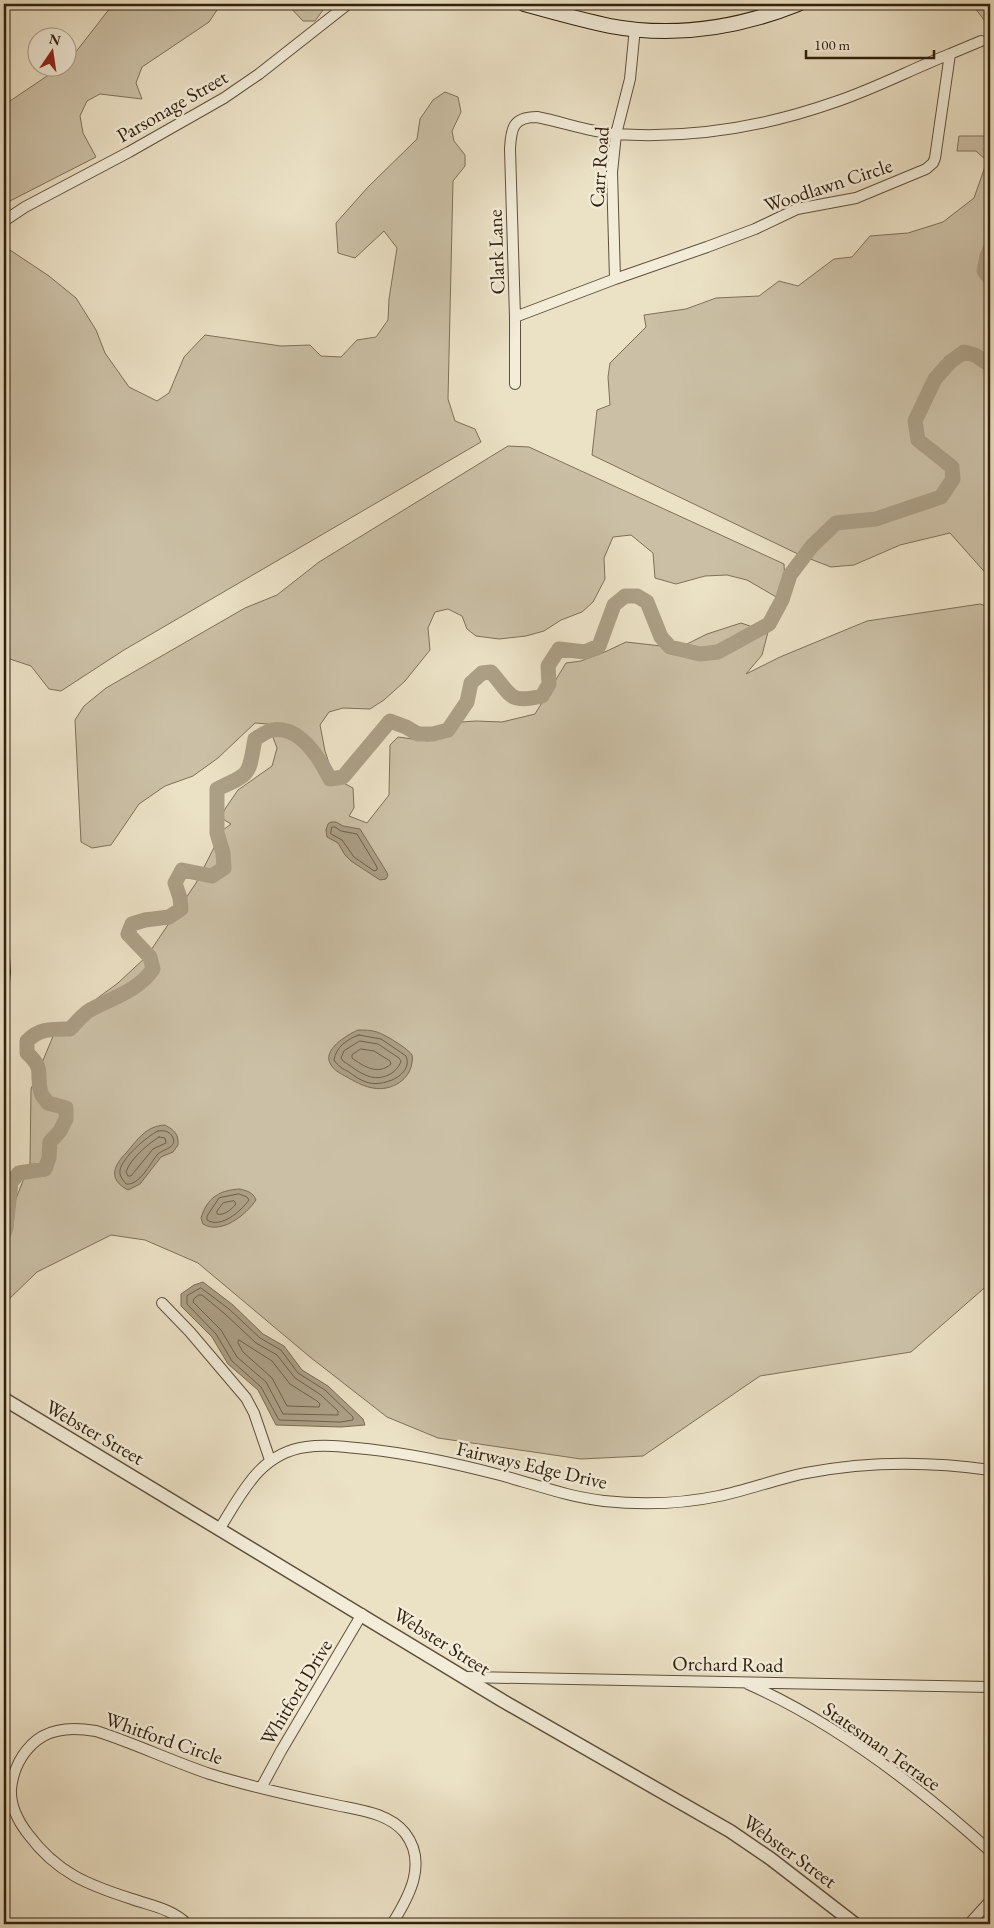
<svg xmlns="http://www.w3.org/2000/svg" width="994" height="1928" viewBox="0 0 994 1928" font-family="'EB Garamond',serif">
<style>
.green{fill:#cbc0a6;stroke:#7e705a}
.water{fill:#ab9f86;stroke:#7a6c56}
.lines{fill:none;stroke-linecap:round;stroke-linejoin:round}
.shore{stroke:#6e604a;stroke-width:1}
.river{stroke:#ab9f86;stroke-width:15}
.minor-casing{stroke:#5f503b;stroke-width:12}
.tertiary-casing{stroke:#5f503b;stroke-width:15}
.secondary-casing{stroke:#30200d;stroke-width:16}
.minor{stroke:#f2ecd9;stroke-width:10}
.tertiary{stroke:#f2ecd9;stroke-width:12}
.secondary{stroke:#f2ecd9;stroke-width:14}
.labels{text-anchor:middle;dominant-baseline:central;stroke-width:5;stroke-linejoin:round;paint-order:stroke}
.street-label{font-size:20px;fill:#30200d;stroke:#f2ecd9}
</style>
<rect width="100%" height="100%" fill="#ebe1c5"/>
<filter id="stains"><feTurbulence type="fractalNoise" baseFrequency=".004" numOctaves="4"/><feColorMatrix values="0 0 0 0 .2 0 0 0 0 .09 0 0 0 0 .02 0 0 0 .5 -.17"/></filter>
<radialGradient id="worn" r=".72"><stop offset=".6" stop-color="#630" stop-opacity="0"/><stop offset="1" stop-color="#630" stop-opacity=".3"/></radialGradient>
<path class="green" d="M111,4H221L209,22L142,67L136,83L142,99L100,94L87,101L80,116L83,133L96,157L4,204V105L59,68H68V62L110,8Z
M287,4H319L323,10L315,21H303Z
M972,4H990V28Z
M445,92L458,97L461,112L452,131L454,141L465,155V166L453,181L448,399L455,421L475,429L481,442L124,650L61,691L49,689L31,666L4,657V246L49,276L76,298L96,330L105,353L129,387L157,401L169,393L184,357L205,335L281,346L310,345L321,356L341,357L357,340L376,337L388,320L389,299L397,248L384,231L355,258L338,253L336,223L368,187L417,139L420,119L433,100Z
M959,136H990V578L950,533L900,545L854,565L831,567L800,555L592,455L597,410L610,405L608,377L610,363L646,327L644,315L686,309L716,298L759,296L779,281L798,286L834,259L852,257L870,236L908,233L943,222L974,198L987,161L976,151H957Z
M508,446L529,447L784,564L785,582L778,598L747,580L727,575L705,576L676,584L655,578L653,553L631,535L613,537L604,558L605,579L593,602L582,612L561,620L544,631L526,636L499,639L476,636L467,629L462,616L448,609L435,612L428,628L430,650L405,681L384,700L370,709L343,708L329,712L320,725L325,751L334,778L353,788L354,808L349,816L367,823L389,795L390,745L398,737L428,741L461,722L476,721L502,722L535,714L566,663L581,661L607,651L626,642L679,648L707,634L741,623L768,632L762,655L746,674L780,657L867,621L980,604L990,607V1283L911,1352L760,1376L643,1456L581,1459L438,1438L387,1417L310,1357L198,1263L145,1240L111,1235L37,1272L4,1304V1217L13,1206L30,1163L31,1089L54,1034L76,1014L118,983L147,956L196,883L223,830L231,824L221,818L225,809L238,790L272,766L277,748L268,724L255,723L218,758L193,776L165,786L139,804L111,845L92,848L81,842L75,720L84,706L106,688L245,608L277,595L319,562Z"/>
<path class="water" d="M331,822H336L343,826L360,829L386,871L388,875L386,879L380,880L351,861L345,855L338,843L327,837L326,830L328,824Z
M358,1030C364,1030 371,1030 377,1032C384,1034 409,1049 412,1055C413,1059 412,1063 411,1067C409,1074 404,1080 397,1084C379,1094 362,1086 347,1077C341,1074 335,1071 331,1065C321,1050 347,1035 358,1030Z
M165,1125C174,1130 179,1134 178,1145L173,1152L161,1157L140,1184L128,1190C107,1179 114,1165 127,1152C138,1139 146,1126 165,1125Z
M240,1189C247,1191 253,1192 256,1200C246,1215 221,1235 203,1224L201,1218C207,1198 219,1190 240,1189Z
M203,1282L233,1305L263,1334L284,1346L302,1370L328,1386L363,1419L365,1425L341,1427L276,1425L258,1390L228,1364L212,1337L181,1306V1294L194,1285Z"/>
<g class="lines">
<path class="shore" d="M332,827H335L341,831L357,834L377,867V870L374,871L354,857L342,840L331,834Z
M359,1035L381,1039L406,1056C414,1076 381,1088 366,1082C360,1080 354,1076 349,1072C343,1069 338,1066 334,1060C336,1047 347,1039 359,1035Z
M360,1041L378,1044L399,1058L401,1061C397,1074 381,1081 368,1076C359,1073 351,1066 343,1061L341,1058L344,1051Z
M361,1049L374,1051L390,1061L391,1064C378,1076 363,1066 352,1058V1055Z
M158,1131C163,1130 169,1131 172,1136C179,1148 162,1149 157,1155C150,1164 139,1186 126,1184C123,1180 119,1176 120,1170C122,1158 147,1136 158,1131Z
M159,1137L165,1138L166,1143L153,1149L131,1176H128L126,1172C130,1159 148,1144 159,1137Z
M239,1194L247,1197L249,1200C241,1211 221,1229 207,1220V1216L219,1198Z
M234,1201L236,1204C232,1209 224,1216 217,1214V1211L223,1203Z
M201,1288L229,1309L260,1338L281,1350L298,1373L325,1390L353,1417V1420L340,1422L279,1420L261,1387L232,1361L216,1334L187,1304V1296Z
M199,1295H202L225,1314L256,1343L277,1355L295,1378L321,1395L338,1411V1415L283,1414L266,1382L237,1357L221,1330L193,1302L194,1299Z
M239,1340L272,1361L290,1384L317,1401L320,1404L319,1407L287,1406L272,1378L243,1352L238,1343Z"/>
<path class="river" d="M990,249L987,256L984,271L990,279
M4,1233L6,1228L11,1182L19,1173L45,1169L49,1158L50,1142L60,1131L66,1119V1108L48,1103C46,1100 42,1096 41,1093C35,1074 46,1070 27,1053V1041C40,1028 53,1029 70,1029C76,1023 83,1014 90,1010C112,998 138,991 153,969L150,957L128,934L132,924L145,920L169,917L181,909L180,898L175,883L182,870L212,876L224,868L223,853L217,833V789C252,773 248,776 255,739C260,736 267,731 272,730C300,725 320,759 330,779L343,777L390,721L406,727L418,734H433L448,730L467,702L471,683L482,673L491,672C512,695 508,704 542,696L549,684L548,666L559,649L585,652L599,646L614,605L625,596H637L647,602L661,637L670,647L700,654L718,652L769,624L782,600L790,575L812,546L836,523L876,519L941,497L953,479L952,467L918,440L915,421L935,379L950,362L964,352L975,355L987,363H990"/>
<g class="minor-casing">
<path id="minor" d="M950,54L981,41
M4,221L25,207L129,152L224,98L259,74L348,4
M615,279L612,172L616,134L630,79L635,28
M515,317L615,279L707,247L755,229L797,209L856,198L926,169L933,163L935,158L950,54C912,69 874,89 835,102C764,127 690,139 615,134C589,132 563,122 537,117C513,117 511,128 510,149L515,317V384
M4,956L5,972L4,982
M162,1303L190,1332L246,1398L254,1413L270,1460
M220,1528C242,1493 260,1453 306,1447C326,1444 347,1447 367,1449C411,1454 454,1463 496,1474C532,1483 567,1497 604,1501C642,1505 681,1504 719,1496C748,1490 776,1479 806,1473C868,1461 928,1461 990,1470
M464,1677L990,1687
M748,1684C836,1723 919,1787 990,1851
M261,1788L281,1751L362,1614
M187,1924C172,1909 152,1906 132,1899C88,1885 57,1873 28,1834C18,1821 10,1806 11,1789C13,1770 22,1752 37,1740C54,1727 76,1728 96,1731C134,1743 171,1761 210,1774C251,1787 293,1796 336,1805C359,1810 389,1813 405,1833C428,1863 409,1897 392,1924
M558,1924H574
M969,1924L990,1901"/>
</g>
<g class="tertiary-casing">
<path id="tertiary" d="M4,1399L503,1701L730,1831L771,1859L855,1924"/>
</g>
<g class="secondary-casing">
<path id="secondary" d="M524,4C553,12 581,20 610,26C675,38 738,28 798,4"/>
</g>
<use href="#minor" class="minor"/>
<use href="#tertiary" class="tertiary"/>
<use href="#secondary" class="secondary"/>
</g>
<g class="labels">
<g class="street-label">
<text transform="translate(172 106) rotate(-30)">Parsonage Street</text>
<text transform="translate(599 167) rotate(-86)">Carr Road</text>
<text transform="translate(828 185) rotate(-18)">Woodlawn Circle</text>
<text transform="translate(496 252) rotate(-92)">Clark Lane</text>
<text transform="translate(95 1432) rotate(30)">Webster Street</text>
<text transform="translate(532 1465) rotate(13)">Fairways Edge Drive</text>
<text transform="translate(442 1641) rotate(32)">Webster Street</text>
<text transform="translate(728 1664) rotate(1)">Orchard Road</text>
<text transform="translate(296 1692) rotate(-59)">Whitford Drive</text>
<text transform="translate(164 1738) rotate(19)">Whitford Circle</text>
<text transform="translate(882 1746) rotate(35)">Statesman Terrace</text>
<text transform="translate(790 1851) rotate(36)">Webster Street</text>
</g>
</g>
<rect width="994" height="1928" fill="none" stroke="#ebe1c5" stroke-width="20"/>
<rect x="5" y="5" width="984" height="1918" fill="none" stroke="#30200d" stroke-width="2.5"/>
<rect x="10" y="10" width="974" height="1908" fill="none" stroke="#30200d"/>
<g transform="translate(52 52) rotate(13)"><circle r="24" fill="#f2ecd9" stroke="#a49a87"/>
<path d="M0-4L9 19L0 12L-9 19Z" fill="#8f2418"/>
<text y="-8" font-size="14" font-weight="bold" text-anchor="middle" fill="#30200d">N</text>
</g>
<path d="M806 50v8h128v-8" fill="none" stroke="#30200d" stroke-width="2.5"/>
<text x="814" y="50" font-size="15" fill="#30200d" stroke="#f2ecd9" stroke-width="4" paint-order="stroke">100 m</text>
<rect width="100%" height="100%" filter="url(#stains)"/>
<rect width="100%" height="100%" fill="url(#worn)"/>
</svg>
